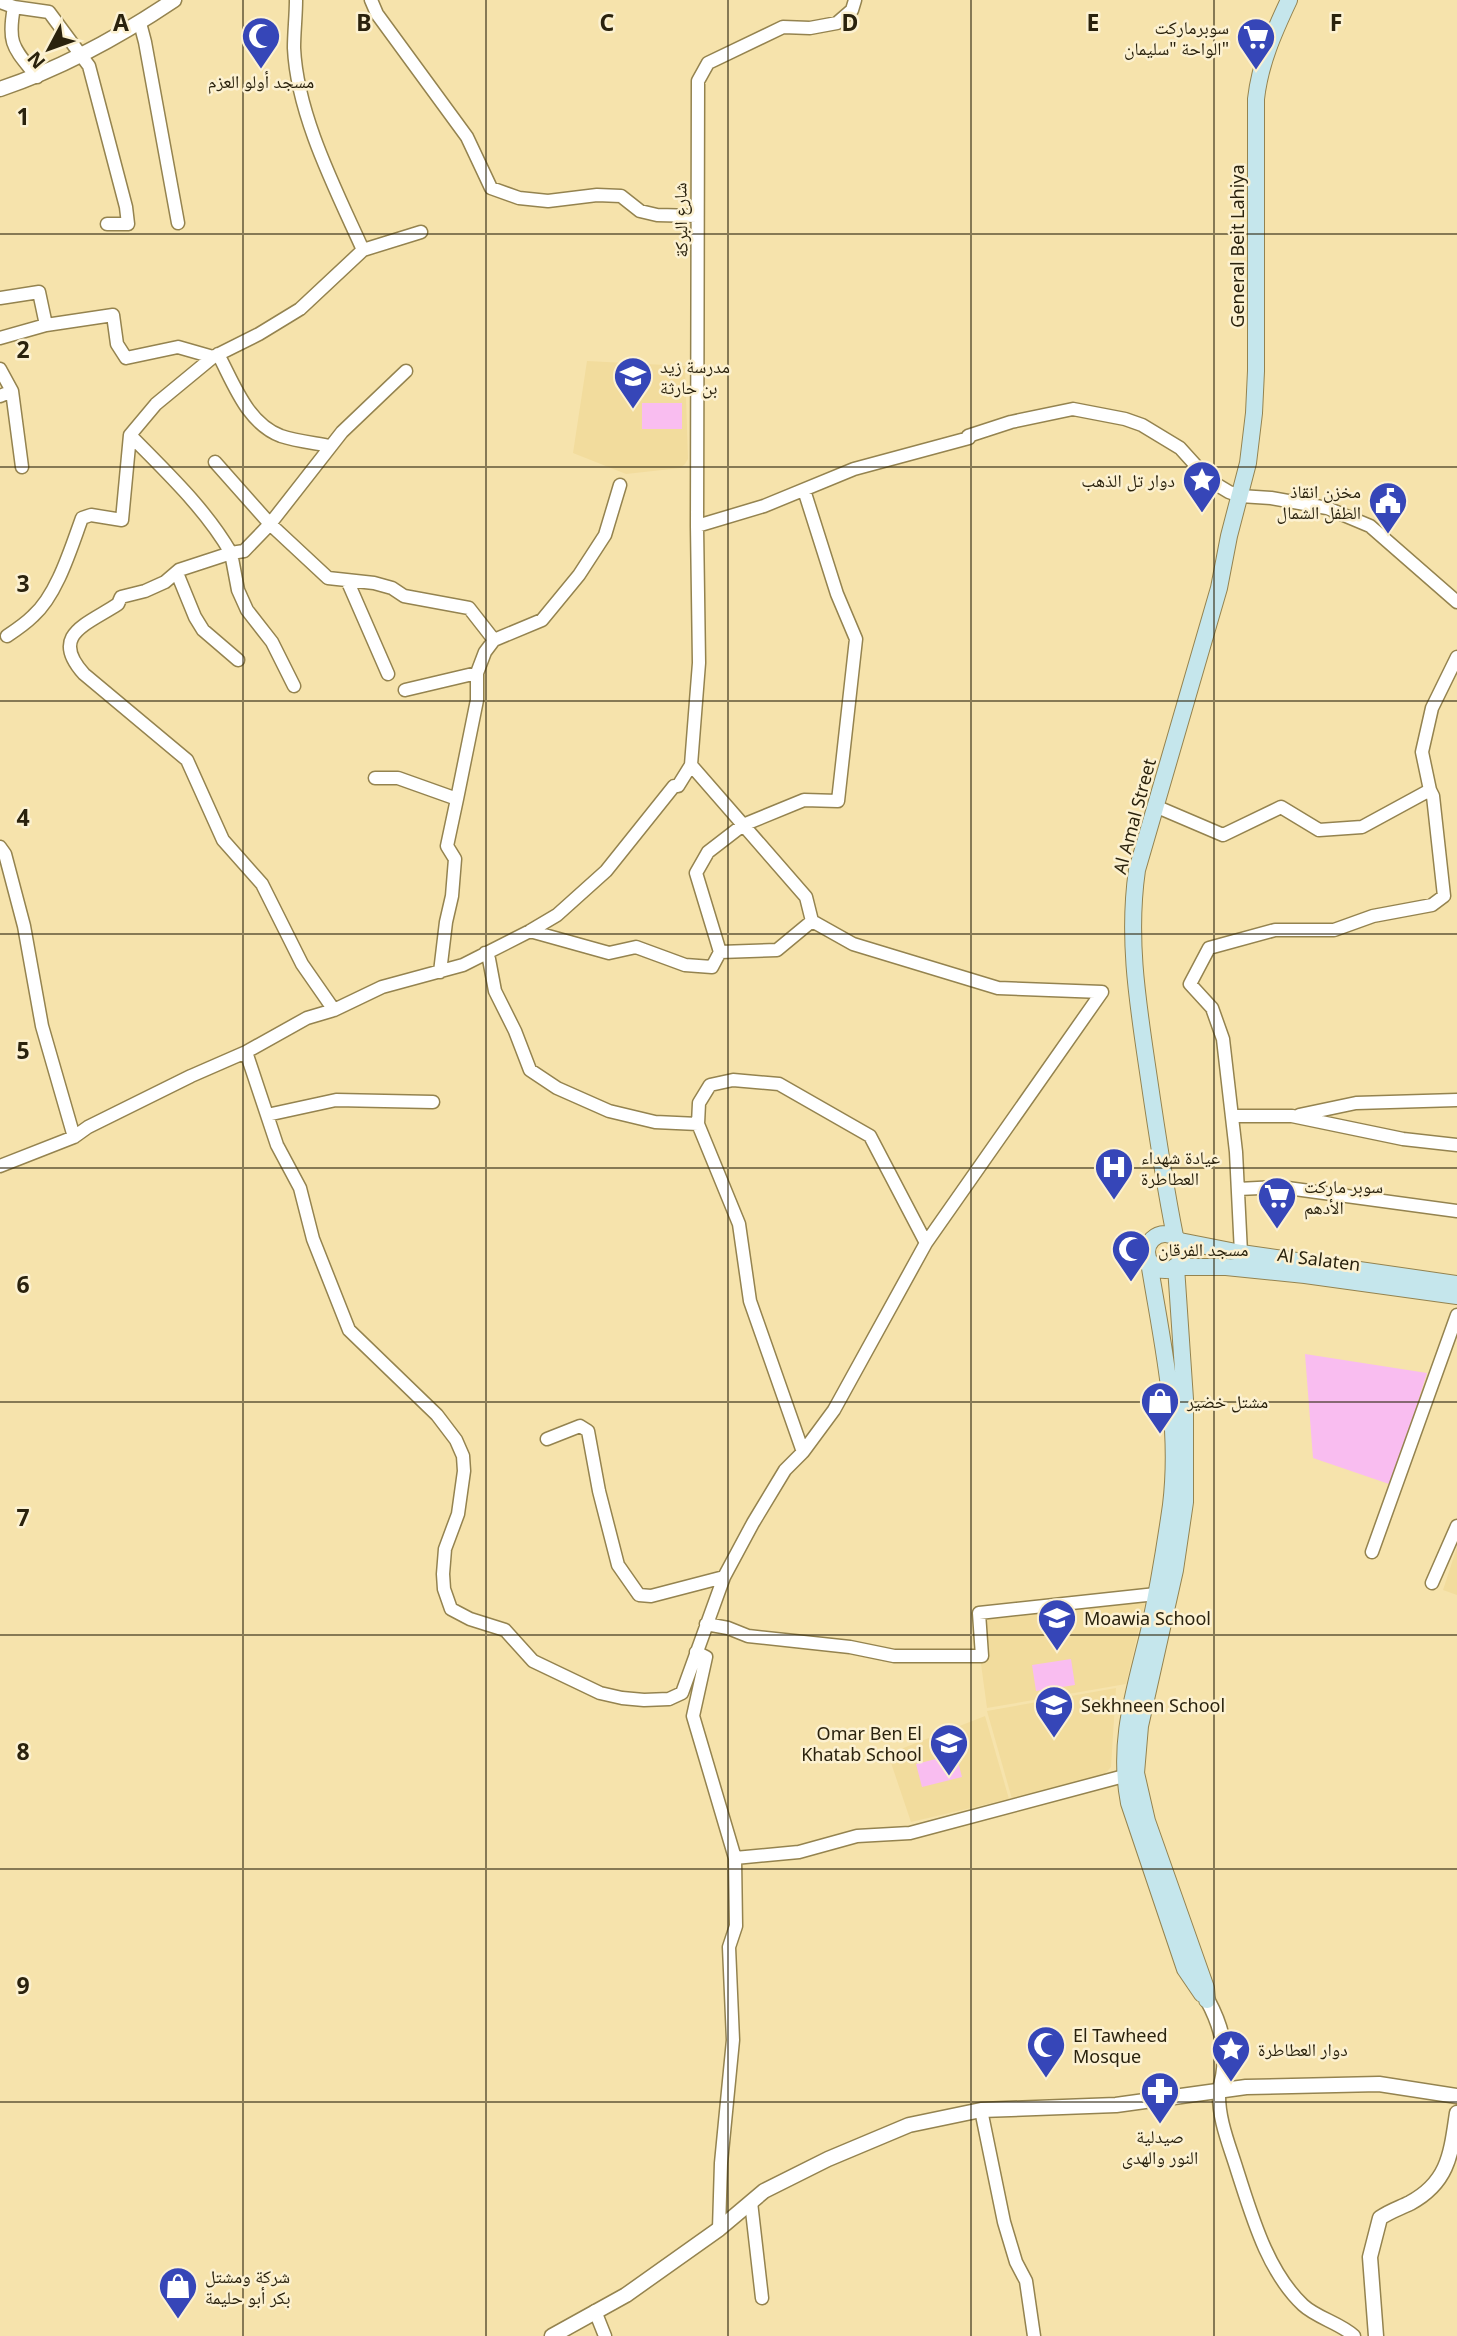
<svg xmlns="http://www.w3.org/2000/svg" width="1457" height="2336" viewBox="0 0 1457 2336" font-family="'Noto Sans','Noto Naskh Arabic',sans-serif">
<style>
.built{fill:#f2dc9d}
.green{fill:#f9bdf0}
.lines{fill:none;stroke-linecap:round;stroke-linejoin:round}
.minor-casing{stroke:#94834f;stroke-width:15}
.tertiary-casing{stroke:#94834f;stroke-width:17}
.secondary-casing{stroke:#94834f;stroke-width:18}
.minor{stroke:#fff;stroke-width:12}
.tertiary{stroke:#fff;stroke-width:14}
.secondary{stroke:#c5e6ec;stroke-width:16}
.grid{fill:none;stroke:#2a220d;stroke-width:2;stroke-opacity:0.55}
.labels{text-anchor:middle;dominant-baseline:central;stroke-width:5;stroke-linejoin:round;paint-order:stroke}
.poi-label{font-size:18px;fill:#2a220d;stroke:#fcf1d1;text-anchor:start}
.street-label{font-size:18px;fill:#2a220d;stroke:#fcf1d1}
.grid-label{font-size:23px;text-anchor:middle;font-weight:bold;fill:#2a220d;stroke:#fcf1d1;stroke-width:5;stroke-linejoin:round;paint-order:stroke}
</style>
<rect width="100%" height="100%" fill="#f6e3ac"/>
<path class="built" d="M587,361L685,366L688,459L685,464L680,468L626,474L573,453Z
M1457,1547V1595L1443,1590Z
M1146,1599L1126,1684L987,1708L975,1620Z
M1116,1688L1111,1767L1101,1778L1012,1799L987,1711Z
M985,1716L1009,1799L911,1822L888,1754Z"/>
<path class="green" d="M682,403V429H642V403Z
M1305,1354L1427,1373L1392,1485L1313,1458Z
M1071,1659L1075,1685L1036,1691L1032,1665Z
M956,1754L962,1777L922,1787L916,1764Z"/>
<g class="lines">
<g class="minor-casing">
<path id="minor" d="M296,0C296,16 294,32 294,48C297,115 336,190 363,250
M371,0L377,14L467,137L491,188L519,198L548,201L597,195L621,196L640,211L657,215L697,216
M0,2L14,7C7,45 14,48 37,77
M14,7L49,12L89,66L126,207L128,224H107
M140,23L145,42L178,223
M0,298L39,292L46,325
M0,338L46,325L113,315L117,344L126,358L178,347L213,357
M218,354C234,384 247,423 281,436C296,441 315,443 330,446
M0,369L12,391L0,396
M406,371L342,432L270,524L328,578L374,583L392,588L404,596L469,608L494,640
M12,391L22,467
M130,435C166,472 205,508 231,553L244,551L270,524L215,462
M697,526L764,506L854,469L969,438L968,436L1011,422L1073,409L1125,419L1142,425L1180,448L1209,480L1229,492L1240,496L1271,498L1327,508L1370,526L1457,602
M177,573L195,617L203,630L238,660
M347,580L388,674
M7,636C16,630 25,624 33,616C57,595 71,548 82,518L91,515L122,520L130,435L156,404L213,357L259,334L300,309L363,250L421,232
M294,686L272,642L247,610L238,590L231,553L179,570L165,582L145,591L121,597L118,604C86,625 49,635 84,674L187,760L223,840L262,884L302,964L334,1010
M405,690L477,673
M691,765L806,897L812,921L853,944L998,988L1102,992
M375,778H398L457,799L477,700V673L485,652L494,640L542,620L579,575L605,535L620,485
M1155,806L1223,835L1281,807L1319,830L1362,827L1430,790L1422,752L1432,708L1457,657
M0,847L5,854L24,926L42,1026L74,1137
M530,931L609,953L636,947L685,965L712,967L720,952L777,950L812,921
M720,952L696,873L708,852L743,825L804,800L838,801L856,639L837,594L804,490
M485,953L489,959L495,991L515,1031L530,1070L557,1088L609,1111L655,1122L698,1124
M440,972L446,922L452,896L455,859L447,846L457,799
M246,1052L277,1145L300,1188L313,1239L349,1330L437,1415L456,1440L463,1456L464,1471L458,1514L445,1549L443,1574L444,1589L451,1609L470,1619L505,1630L533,1661L600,1693L622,1698L644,1700L669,1699L682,1693L724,1577L753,1523L785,1470L803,1452L834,1410L926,1243L1102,992
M267,1115L336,1100L433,1102
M1299,1115L1356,1103L1457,1100
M1232,1116H1292L1403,1139L1457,1145
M0,1166L74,1137L88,1127L191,1076L246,1052L307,1018L334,1010L382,987L463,965L530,931L557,915L606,871L674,786H678L691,765L699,663L697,526L698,81L708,63L783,27L810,28L837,23L852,10L855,0
M1238,1189L1280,1187L1457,1211
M1241,1253L1236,1152L1223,1039L1212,1008L1190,984L1209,948L1275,930H1334L1373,916L1432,905L1444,896L1433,796L1430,790
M547,1439L580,1426L588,1431L599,1491L618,1565L639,1595L651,1596L724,1577
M803,1452L750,1301L739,1224L698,1124L699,1103L710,1085L733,1080L779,1084L870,1136L926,1243
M1372,1552L1457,1315
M1432,1583L1457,1526
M706,1624L728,1628L748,1636L850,1647L894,1656H982L979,1613L1156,1594
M696,1652L706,1657L693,1716L735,1858L736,1926L729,1947L733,2040L721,2163L719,2229
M735,1858L799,1852L857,1836L910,1833L1124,1776
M1219,2091C1218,2119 1229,2144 1237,2170C1252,2216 1267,2271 1303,2305C1317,2318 1340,2323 1354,2336
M981,2110L1004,2222L1016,2262L1026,2281L1034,2336
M751,2202L762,2298
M595,2311L605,2336"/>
</g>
<g class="tertiary-casing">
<path id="tertiary" d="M0,89C63,68 119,37 174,0
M1208,2001C1223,2029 1230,2061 1219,2091
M552,2336L626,2295L719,2229L764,2191L828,2159L909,2125L981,2110L1116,2105L1246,2087L1379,2084L1457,2096
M1376,2336L1370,2257L1380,2218C1390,2211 1400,2208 1410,2203C1449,2182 1451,2153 1457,2113"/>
</g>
<g class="secondary-casing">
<path id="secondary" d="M1147 1252a18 18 0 1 1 36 0a18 18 0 1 1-36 0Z
M1175,1236C1164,1182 1156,1127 1148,1072C1138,1004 1127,939 1137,870L1219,588L1229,536L1248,463L1254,413L1256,371V99C1260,63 1274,32 1289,0
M1180,1241L1241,1253L1457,1284
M1149,1262C1162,1342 1181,1423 1171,1505C1165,1547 1158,1589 1149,1631C1135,1690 1117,1741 1129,1803L1185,1969L1202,1994
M1207,2000L1206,1988L1147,1821L1136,1773L1140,1726L1175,1570L1185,1502V1399L1176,1267H1226L1305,1275L1457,1296"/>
</g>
<use href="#minor" class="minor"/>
<use href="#tertiary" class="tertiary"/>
<use href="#secondary" class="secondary"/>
</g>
<path class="grid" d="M243,0V2336M486,0V2336M728,0V2336M971,0V2336M1214,0V2336M0,234H1457M0,467H1457M0,701H1457M0,934H1457M0,1168H1457M0,1402H1457M0,1635H1457M0,1869H1457M0,2102H1457"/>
<defs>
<g id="mosque-pin" transform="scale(2.0125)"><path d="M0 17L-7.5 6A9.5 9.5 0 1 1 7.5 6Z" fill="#3646b8" stroke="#fcf1d1"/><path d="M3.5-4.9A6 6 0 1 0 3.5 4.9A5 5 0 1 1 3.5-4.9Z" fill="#fff"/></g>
<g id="supermarket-pin" transform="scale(2.0125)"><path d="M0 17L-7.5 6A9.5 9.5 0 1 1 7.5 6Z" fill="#3646b8" stroke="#fcf1d1"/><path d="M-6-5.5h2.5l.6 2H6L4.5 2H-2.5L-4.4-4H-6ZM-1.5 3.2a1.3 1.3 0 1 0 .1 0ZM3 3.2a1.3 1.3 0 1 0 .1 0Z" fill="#fff"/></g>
<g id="school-pin" transform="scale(2.0125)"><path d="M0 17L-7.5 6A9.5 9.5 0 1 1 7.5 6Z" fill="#3646b8" stroke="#fcf1d1"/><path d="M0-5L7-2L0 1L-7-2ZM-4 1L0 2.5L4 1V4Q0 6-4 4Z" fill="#fff"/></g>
<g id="sight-pin" transform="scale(2.0125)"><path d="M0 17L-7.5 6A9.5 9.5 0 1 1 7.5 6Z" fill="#3646b8" stroke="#fcf1d1"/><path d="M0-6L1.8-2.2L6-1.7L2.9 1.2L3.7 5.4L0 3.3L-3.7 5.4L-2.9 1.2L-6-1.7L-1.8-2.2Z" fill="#fff"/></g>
<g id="civic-pin" transform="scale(2.0125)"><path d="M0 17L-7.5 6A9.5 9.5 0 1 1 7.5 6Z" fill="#3646b8" stroke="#fcf1d1"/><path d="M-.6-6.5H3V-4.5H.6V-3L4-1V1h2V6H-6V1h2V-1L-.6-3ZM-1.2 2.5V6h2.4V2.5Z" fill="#fff"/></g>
<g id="hospital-pin" transform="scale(2.0125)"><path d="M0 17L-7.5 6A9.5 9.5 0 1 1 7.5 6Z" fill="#3646b8" stroke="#fcf1d1"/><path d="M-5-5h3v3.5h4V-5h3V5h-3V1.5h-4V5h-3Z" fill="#fff"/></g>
<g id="shop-pin" transform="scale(2.0125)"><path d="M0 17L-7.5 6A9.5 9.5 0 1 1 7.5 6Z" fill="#3646b8" stroke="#fcf1d1"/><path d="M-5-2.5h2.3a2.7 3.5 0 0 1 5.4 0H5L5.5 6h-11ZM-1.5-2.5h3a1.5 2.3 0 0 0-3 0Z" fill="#fff"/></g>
<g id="pharmacy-pin" transform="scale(2.0125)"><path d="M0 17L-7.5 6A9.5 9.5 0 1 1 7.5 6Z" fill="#3646b8" stroke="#fcf1d1"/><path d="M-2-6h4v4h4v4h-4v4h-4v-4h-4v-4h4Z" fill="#fff"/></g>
</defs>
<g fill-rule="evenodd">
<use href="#mosque-pin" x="261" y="36"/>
<use href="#supermarket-pin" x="1256" y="37"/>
<use href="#school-pin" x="633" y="376"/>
<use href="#sight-pin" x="1202" y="480"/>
<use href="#civic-pin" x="1388" y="501"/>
<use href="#hospital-pin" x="1114" y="1167"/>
<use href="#supermarket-pin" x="1277" y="1196"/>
<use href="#mosque-pin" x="1131" y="1249"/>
<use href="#shop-pin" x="1160" y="1401"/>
<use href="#school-pin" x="1057" y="1618"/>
<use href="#school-pin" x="1054" y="1705"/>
<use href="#school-pin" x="949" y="1743"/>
<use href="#mosque-pin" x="1046" y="2045"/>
<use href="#sight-pin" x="1231" y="2049"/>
<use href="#pharmacy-pin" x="1160" y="2091"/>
<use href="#shop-pin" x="178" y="2286"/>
</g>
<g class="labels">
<g class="poi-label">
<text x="1229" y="27" text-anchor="end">سوبرماركت<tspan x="1229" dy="21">الواحة "سليمان"</tspan></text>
<text x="261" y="81" text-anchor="middle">مسجد أولو العزم</text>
<text x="660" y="366">مدرسة زيد<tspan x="660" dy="21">بن حارثة</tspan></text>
<text x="1175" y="480" text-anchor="end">دوار تل الذهب</text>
<text x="1361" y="491" text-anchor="end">مخزن انقاذ<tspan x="1361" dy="21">الطفل الشمال</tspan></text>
<text x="1141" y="1157">عيادة شهداء<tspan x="1141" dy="21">العطاطرة</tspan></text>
<text x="1304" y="1186">سوبر ماركت<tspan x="1304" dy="21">الأدهم</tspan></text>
<text x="1158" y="1249">مسجد الفرقان</text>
<text x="1187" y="1401">مشتل خضير</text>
<text x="1084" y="1618">Moawia School</text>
<text x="1081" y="1705">Sekhneen School</text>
<text x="922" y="1733" text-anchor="end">Omar Ben El<tspan x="922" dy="21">Khatab School</tspan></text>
<text x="1073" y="2035">El Tawheed<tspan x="1073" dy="21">Mosque</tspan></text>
<text x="1258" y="2049">دوار العطاطرة</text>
<text x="1160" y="2136" text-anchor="middle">صيدلية<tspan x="1160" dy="21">النور والهدى</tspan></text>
<text x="205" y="2276">شركة ومشتل<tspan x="205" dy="21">بكر أبو حليمة</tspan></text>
</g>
<g class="street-label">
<text transform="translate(680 220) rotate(-91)">شارع البركة</text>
<text transform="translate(1237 246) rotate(-90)">General Beit Lahiya</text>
<text transform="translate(1134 816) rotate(-75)">Al Amal Street</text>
<text transform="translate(1319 1259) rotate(7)">Al Salaten</text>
</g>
</g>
<g class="grid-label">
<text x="121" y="31">A</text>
<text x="364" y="31">B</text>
<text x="607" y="31">C</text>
<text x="850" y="31">D</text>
<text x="1093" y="31">E</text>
<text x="1336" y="31">F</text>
<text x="23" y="125">1</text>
<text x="23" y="358">2</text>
<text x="23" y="592">3</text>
<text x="23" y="826">4</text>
<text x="23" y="1059">5</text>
<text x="23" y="1293">6</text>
<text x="23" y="1526">7</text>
<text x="23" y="1760">8</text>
<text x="23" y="1994">9</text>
</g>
<g transform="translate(49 49) rotate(229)" stroke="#fcf1d1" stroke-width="5" paint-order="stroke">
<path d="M0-5L12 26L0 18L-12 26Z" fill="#2a220d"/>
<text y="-10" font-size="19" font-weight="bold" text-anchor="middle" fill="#2a220d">N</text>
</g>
</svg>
